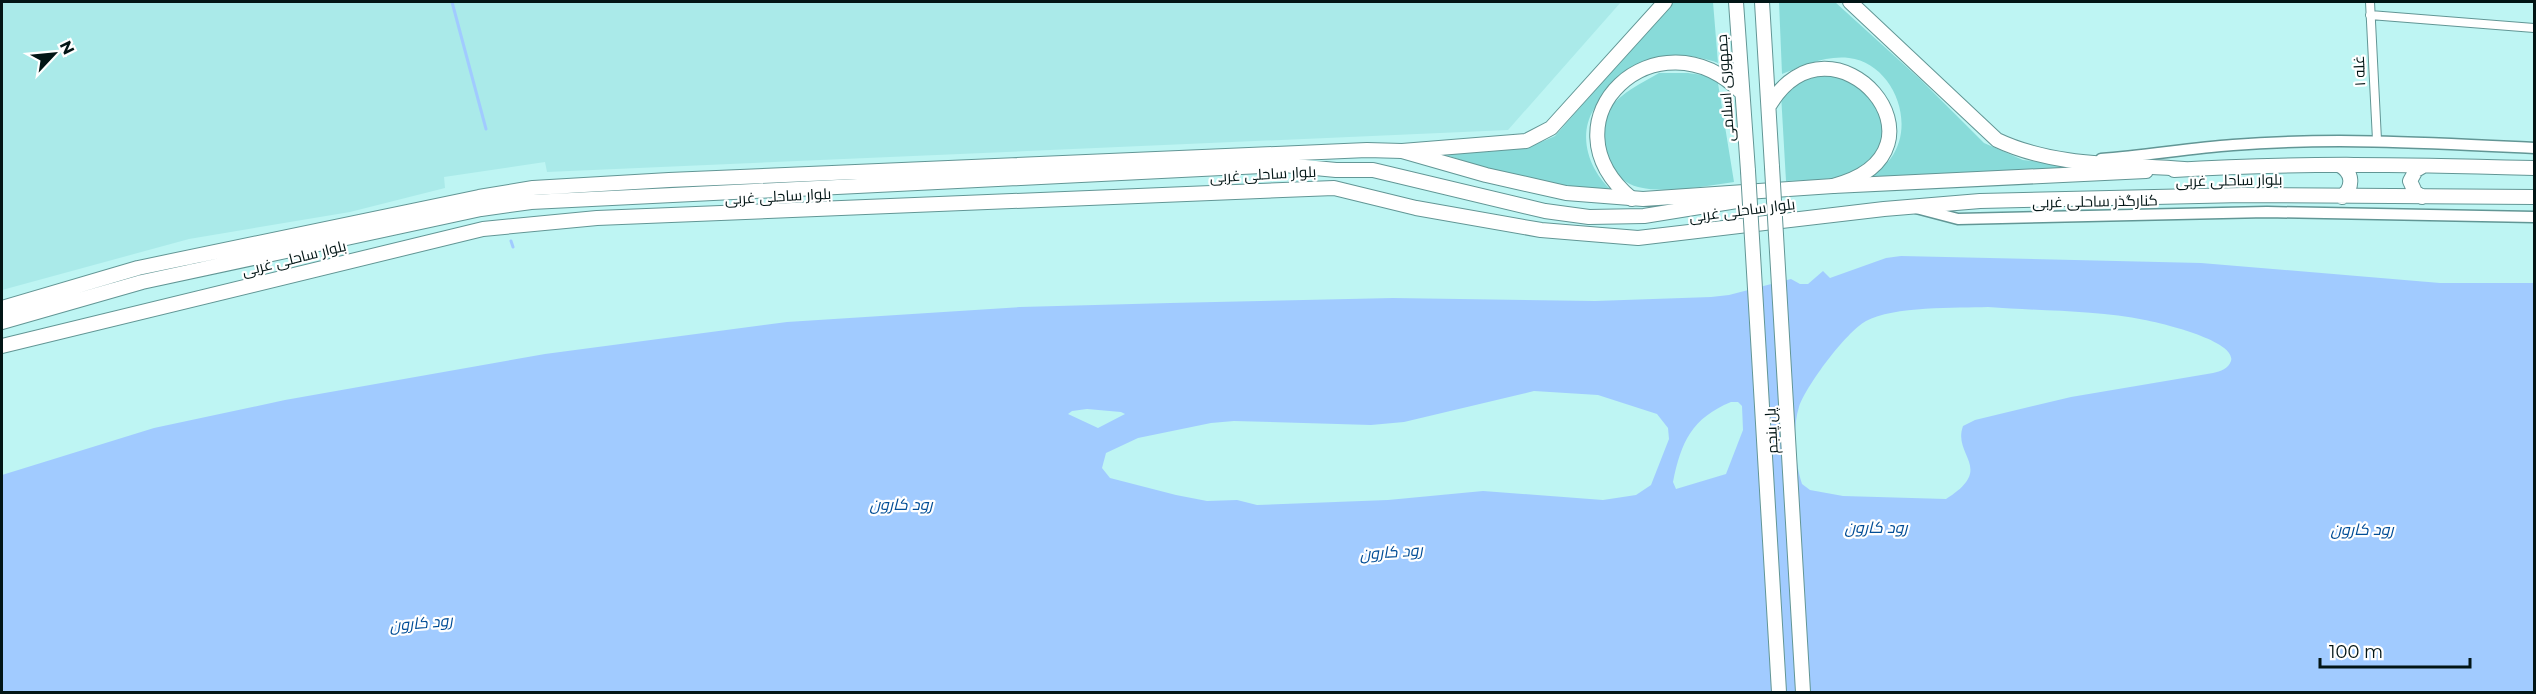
<svg xmlns="http://www.w3.org/2000/svg" width="2536" height="694" viewBox="0 0 2536 694" font-family="Montserrat,Cairo,sans-serif">
<style>
.built{fill:#aaeae9}
.green{fill:#88dbd9}
.water{fill:#a1cbff;fill-rule:evenodd}
.lines{fill:none;stroke-linecap:round;stroke-linejoin:round}
.stream{stroke:#a1cbff;stroke-width:3}
.minor-casing{stroke:#629695;stroke-width:10}
.tertiary-casing{stroke:#629695;stroke-width:13}
.primary-casing{stroke:#629695;stroke-width:16}
.trunk-casing{stroke:#629695;stroke-width:16}
.minor{stroke:#fff;stroke-width:8}
.tertiary{stroke:#fff;stroke-width:10}
.primary{stroke:#fff;stroke-width:14}
.trunk{stroke:#fff;stroke-width:14}
.trunk-bridge-casing{stroke:#629695;stroke-width:16;stroke-linecap:butt}
.trunk-bridge{stroke:#fff;stroke-width:14}
.labels{text-anchor:middle;dominant-baseline:central;stroke-width:4.5;stroke-linejoin:round;paint-order:stroke}
.street-label{font-size:15px;fill:#021515;stroke:#fff}
.water-label{font-size:16px;font-style:italic;fill:#004d96;stroke:#fff}
</style>
<rect width="100%" height="100%" fill="#bef5f3"/>
<path class="built" d="M2,2H1621L1508,130L547,172L545,162L444,177L445,188L350,212L189,239L2,290Z"/>
<path class="green" d="M1673,2H1713L1718,63C1698,56 1670,51 1650,61C1642,65 1635,72 1628,78C1616,87 1602,96 1594,109C1576,138 1591,175 1616,194L1510,176L1437,152C1479,152 1517,155 1555,136Z
M1779,2H1835L1921,80L1984,143L2023,160L2081,167L1858,181C1869,176 1884,168 1891,158C1917,122 1892,63 1849,58C1826,55 1803,66 1782,74Z
M1838,71L1878,91L1887,134C1882,142 1877,151 1871,158C1851,182 1814,180 1786,181L1781,94L1798,82Z
M1659,73H1688L1717,77L1734,182C1704,186 1667,194 1638,187C1606,179 1591,134 1610,108C1622,92 1642,83 1659,73Z"/>
<path class="water" d="M1901,256L2201,263L2440,283H2534V692H2V475L154,428L285,400L545,354L787,322L1020,307L1170,303L1393,298L1595,301L1711,297L1729,295L1791,279L1800,284H1808L1823,271L1830,278L1886,258ZM1988,307C2038,311 2097,310 2145,320C2161,323 2237,341 2231,361C2228,369 2221,371 2213,373L2071,397L1975,420L1963,426C1952,456 1996,468 1946,499L1843,496L1810,490L1802,484C1795,463 1792,428 1799,407C1806,386 1846,332 1866,321C1893,306 1957,308 1988,307ZM1534,391L1598,395L1657,414L1668,428L1669,439L1651,485L1636,495L1603,500L1483,491L1388,500L1257,505L1237,500L1207,501L1176,495L1110,478L1102,468L1106,453L1138,438L1211,423L1234,421L1371,425L1404,422ZM1731,402H1738L1742,406L1743,430L1726,474L1676,489L1673,482C1681,442 1692,418 1731,402ZM1087,409L1121,412L1125,414L1098,428L1068,414L1072,411Z"/>
<g class="lines">
<path class="stream" d="M452,2L486,129
M511,241L513,247"/>
<g class="minor-casing">
<path id="minor" d="M2370,2L2377,140
M2370,15L2534,28"/>
</g>
<g class="tertiary-casing">
<path id="tertiary" d="M2101,159C2145,156 2189,148 2233,145C2333,137 2434,143 2534,148
M1916,208L1958,219L2267,212L2534,217"/>
</g>
<g class="primary-casing">
<path id="primary" d="M2339,165C2353,172 2354,187 2342,197
M2174,170C2294,162 2414,165 2534,168
M2422,197L2415,192L2410,181L2416,170L2423,166
M2,308L138,268L479,197L533,188L669,180L1367,150L1402,151L1486,175L1566,193L1643,199L1833,186L2146,171
M2,322L142,282L481,209L531,202L1284,165L1336,170H1373L1545,211L1589,217L1644,216L1749,199
M2,346L483,229L597,218L1334,188L1416,208L1541,230L1638,238L1884,209L1980,201L2243,195L2534,197"/>
</g>
<g class="trunk-casing">
<path id="trunk" d="M1736,2L1748,171
M1762,2L1772,167
M1850,2L1997,140C2054,167 2121,164 2184,169
M1769,106C1832,0 1965,151 1833,186
M1402,151L1526,141L1551,128L1665,2
M1632,199C1537,120 1658,8 1742,93"/>
</g>
<use href="#minor" class="minor"/>
<use href="#tertiary" class="tertiary"/>
<use href="#primary" class="primary"/>
<use href="#trunk" class="trunk"/>
<g class="trunk-bridge-casing">
<path id="trunk-bridge" d="M1772,167L1803,692
M1748,171L1779,692"/>
</g>
<use href="#trunk-bridge" class="trunk-bridge"/>
</g>
<g class="labels">
<g class="street-label">
<text transform="translate(2359 71) rotate(-93)">غله ۱</text>
<text transform="translate(1725 88) rotate(-94)">جمهوری اسلامی</text>
<text transform="translate(1263 174) rotate(-3)">بلوار ساحلی غربی</text>
<text transform="translate(2229 180) rotate(-1)">بلوار ساحلی غربی</text>
<text transform="translate(778 196) rotate(-3)">بلوار ساحلی غربی</text>
<text transform="translate(2095 201) rotate(-1)">کنارگذر ساحلی غربی</text>
<text transform="translate(1742 210) rotate(-7)">بلوار ساحلی غربی</text>
<text transform="translate(294 258) rotate(-14)">بلوار ساحلی غربی</text>
<text transform="translate(1771 431) rotate(-93)">پل پنجم</text>
</g>
<g class="water-label">
<text x="901" y="504">رود کارون</text>
<text x="1876" y="527">رود کارون</text>
<text x="2362" y="529">رود کارون</text>
<text transform="translate(1391 552) rotate(-4)">رود کارون</text>
<text transform="translate(421 623) rotate(-5)">رود کارون</text>
</g>
</g>
<rect width="2536" height="694" fill="none" stroke="#021515" stroke-width="6"/>
<g transform="translate(54 54) rotate(64)" stroke="#ffffff" stroke-width="4.5" paint-order="stroke">
<path d="M0-4.5L10 22L0 15L-10 22Z" fill="#021515"/>
<text y="-9" font-size="16" font-weight="bold" text-anchor="middle" fill="#021515">N</text>
</g>
<path d="M2320 658v9h150v-9" fill="none" stroke="#021515" stroke-width="3"/>
<text x="2329" y="658" font-size="18" fill="#021515" stroke="#ffffff" stroke-width="4.5" paint-order="stroke">100 m</text>
</svg>
